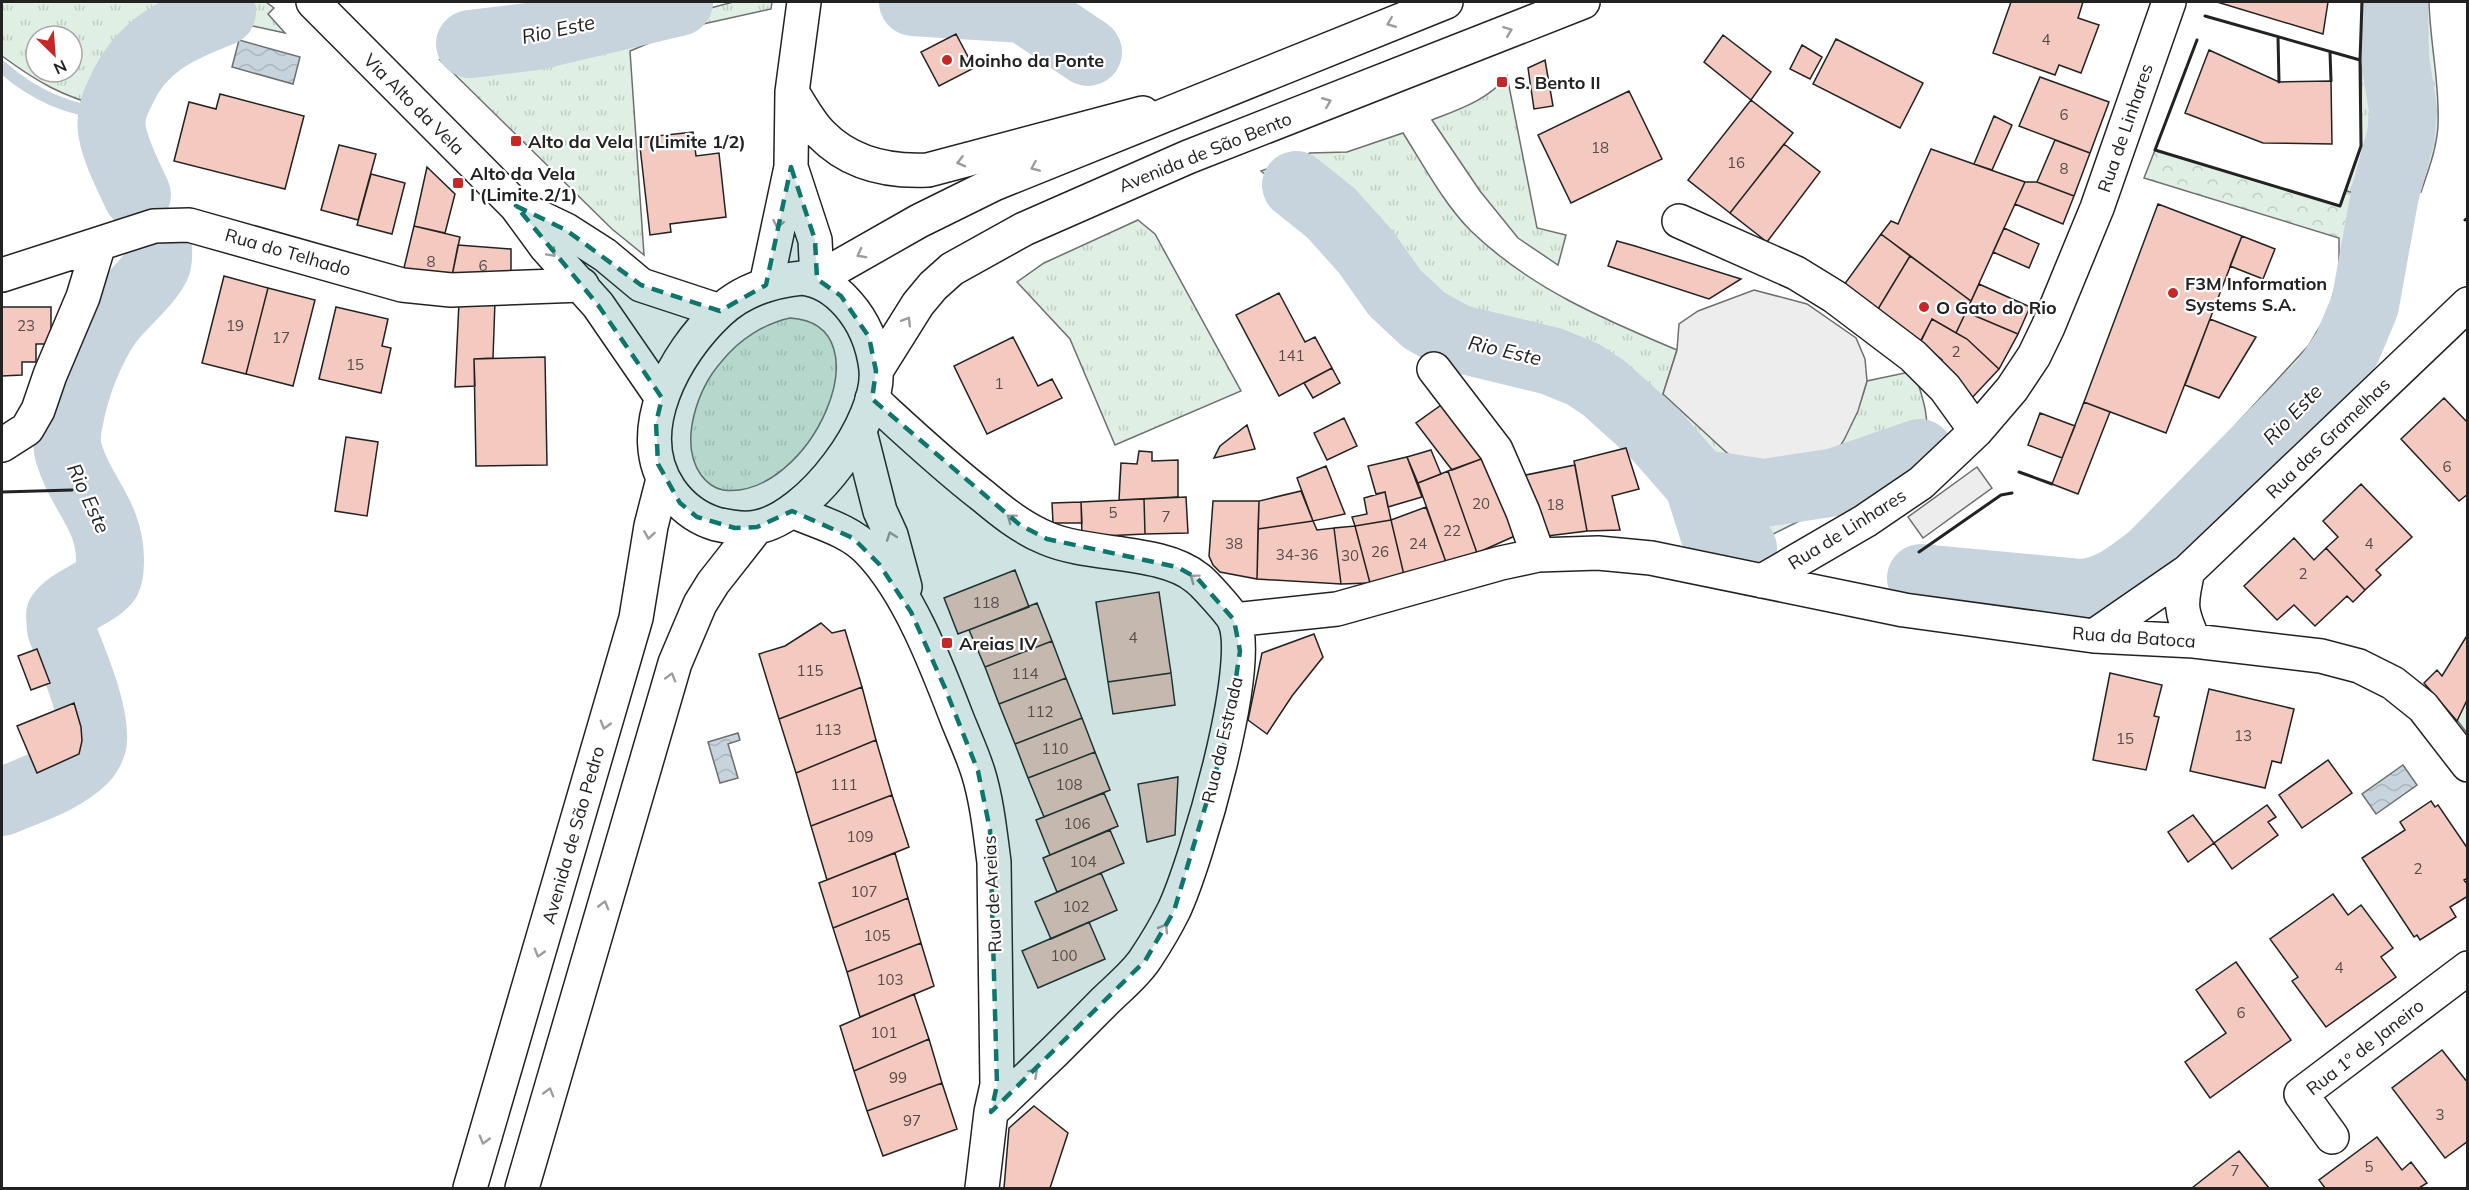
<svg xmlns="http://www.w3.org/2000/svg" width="2469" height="1190" viewBox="0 0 2469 1190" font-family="Mulish,sans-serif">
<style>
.grass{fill:url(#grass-tufts);stroke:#6f6f6f;stroke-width:1.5;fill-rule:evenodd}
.forest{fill:url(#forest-crowns);stroke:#6f6f6f;stroke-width:1.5}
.parking{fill:#ededed;stroke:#6f6f6f;stroke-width:1.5}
.water{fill:url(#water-waves);stroke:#6f6f6f;stroke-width:1.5}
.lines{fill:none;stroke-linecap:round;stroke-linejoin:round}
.stream{stroke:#c7d3dd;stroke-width:12}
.river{stroke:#c7d3dd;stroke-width:68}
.building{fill:#f3c9c0;stroke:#222;stroke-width:1.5}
.minor-casing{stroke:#222;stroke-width:36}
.major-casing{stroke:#222;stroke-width:36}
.minor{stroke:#fff;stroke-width:33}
.major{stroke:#fff;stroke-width:33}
.wall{stroke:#222;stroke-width:3}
.oneway{stroke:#9c9c9c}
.marked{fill:#0f766e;fill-opacity:0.2;stroke:#0f766e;stroke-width:4.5;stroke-dasharray:12 8;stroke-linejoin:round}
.poi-dot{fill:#c62828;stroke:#fff;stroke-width:2}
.labels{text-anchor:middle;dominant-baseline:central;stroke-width:4.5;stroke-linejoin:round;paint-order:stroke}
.number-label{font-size:15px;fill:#564c4a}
.poi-label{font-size:18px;font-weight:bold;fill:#222;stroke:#fff;text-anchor:start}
.street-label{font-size:18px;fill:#222;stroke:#fff}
.water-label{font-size:20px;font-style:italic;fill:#222;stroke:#fff}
</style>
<defs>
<pattern id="grass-tufts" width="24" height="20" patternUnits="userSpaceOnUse" patternTransform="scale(1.5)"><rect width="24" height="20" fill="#e0efe3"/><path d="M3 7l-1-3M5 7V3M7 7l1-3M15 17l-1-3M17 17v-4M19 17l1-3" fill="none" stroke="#c0cdc2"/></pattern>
<pattern id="forest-crowns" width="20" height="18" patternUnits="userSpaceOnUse" patternTransform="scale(1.5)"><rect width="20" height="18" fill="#e0efe3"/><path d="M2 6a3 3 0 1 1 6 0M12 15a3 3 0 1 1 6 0" fill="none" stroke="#c0cdc2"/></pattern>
<pattern id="water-waves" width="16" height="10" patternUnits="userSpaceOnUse" patternTransform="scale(1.5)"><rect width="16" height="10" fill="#c7d3dd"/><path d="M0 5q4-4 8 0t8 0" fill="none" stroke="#abb5bd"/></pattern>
</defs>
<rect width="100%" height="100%" fill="#fff"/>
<path class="grass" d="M2,2H266L274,8L268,14L285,33L234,22L227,24L221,3C161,19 127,50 106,107C64,98 36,81 2,56ZM36,36H72V72H36Z
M733,2H772L771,9L685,28L630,51L644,255L612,229L440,60L486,57L621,32Z
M2362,2H2387L2386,56L2396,112L2393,142L2374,198L2346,191L2361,146Z
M2404,2H2429C2430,43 2440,84 2438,125C2437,148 2428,171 2421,192L2396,186L2408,145L2412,111L2403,46Z
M1507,76L1537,228L1566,235L1558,265L1518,238L1480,191L1432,120C1460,109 1488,100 1507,76Z
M1403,133C1424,166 1444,204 1471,231C1530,288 1603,319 1677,350L1663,394L1826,469C1844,440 1858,414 1867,381L1914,371C1924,401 1930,418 1926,450L1904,469L1755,543C1724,552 1717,549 1687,541L1684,508L1626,448L1570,383L1514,364L1464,352L1434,356L1390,325L1369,300L1337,251L1301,204L1261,171L1310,153L1347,152Z
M1138,220L1155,234L1241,391L1115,445L1070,339L1017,282L1044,263Z
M790,318C890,324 809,501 723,490C713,488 707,483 701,475C678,442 698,388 722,361C739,340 763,324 790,318Z
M2467,698V733L2457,720Z"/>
<path class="forest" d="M2155,150L2340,206L2346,191L2374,198L2351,297L2337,338L2315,369L2203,487L2152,544L2121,566L2093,579L2054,582L1908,565L1919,552L2051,569L2085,565L2114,558L2144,536L2186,479L2309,345L2328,313L2339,273V238L2144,178Z"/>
<path class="parking" d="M1754,290L1807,304L1856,338L1865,359L1867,381L1858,411L1844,440L1826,469L1752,476L1663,394L1677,350L1679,324L1698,311Z
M1977,467L1992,488L1923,538L1908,517Z"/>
<path class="water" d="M239,40L300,57L293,84L232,67Z
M738,733L740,740L728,744L738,778L720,783L708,742Z
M2403,765L2417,785L2376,814L2362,794Z"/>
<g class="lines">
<path class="stream" d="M2,67C32,94 70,112 111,113"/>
<path class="river" d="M913,2L1024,9L1088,52
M470,44L536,36L679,2
M1296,185L1331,213L1366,252L1395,293L1424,320L1456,338L1551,361L1583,374L1604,388L1654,433L1698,483L1764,493L1836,482L1920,453
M137,195C128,175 116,153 112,131C110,115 114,105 121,91C141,45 178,29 222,12
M1698,483L1714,533L1743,548
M1921,578L2081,593C2110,591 2130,574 2152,557L2324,382L2347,348L2365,305L2385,194L2401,136L2403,110L2395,58L2394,2
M2,802C29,790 61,781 83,760C88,755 93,746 93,740C95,710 72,658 61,629L60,615C72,599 98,593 107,580C110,574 110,568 110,562C111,517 82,495 70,457C65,444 67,429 70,416C76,385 90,349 108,323C120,306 151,281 157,264C159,258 158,251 158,246"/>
</g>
<path class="building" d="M2011,2H2083L2078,18L2099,25L2081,73L2059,65L2055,75L1993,53Z
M2217,2H2328L2323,34Z
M956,34L974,68L939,86L921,52Z
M1723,35L1771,72L1751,100L1704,62Z
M1836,39L1923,83L1900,128L1813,84Z
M1802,45L1822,57L1810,79L1790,69Z
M2209,50L2279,82L2331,81L2332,144L2263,143L2185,113Z
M1545,60L1553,106L1534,109L1528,68Z
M2040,77L2109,102L2090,153L2019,126Z
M1629,91L1662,159L1571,203L1538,135Z
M220,94L304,116L285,189L174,161L189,102L216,109Z
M1751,100L1793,133L1730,213L1688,180Z
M1994,116L2012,125L1992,170L1974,164Z
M693,132L696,156L719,153L726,217L670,224L671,232L650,235L639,138Z
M2055,140L2090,153L2074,196L2037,182Z
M1784,144L1820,172L1767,242L1730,213Z
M339,145L376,154L358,220L321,210Z
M1931,149L2025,182L1971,301L1881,234L1891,221L1898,224Z
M427,167L455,194L445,233L414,226Z
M371,174L405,183L392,234L357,225Z
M2025,182H2037L2074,196L2063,224L2015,204Z
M2158,204L2242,236L2166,433L2084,402Z
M414,226L460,237L451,281L403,272Z
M2004,228L2039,244L2029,268L1993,252Z
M1881,234L1910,256L1875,314L1841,289Z
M2242,236L2275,249L2263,279L2230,266Z
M1617,241L1635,246L1741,279L1709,299L1608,266Z
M458,245L511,249V281H451Z
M1910,256L1971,301L1956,333L1932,319L1918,347L1875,314Z
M224,276L268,288L246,374L202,363Z
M1979,284L2030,307L2018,334L1966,312Z
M268,288L315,300L293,386L246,374Z
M1279,293L1305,342L1315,337L1332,368L1279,396L1236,315Z
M495,301L493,358L474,359L475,386L455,387L459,302Z
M2,307H51V344H36V362H22V375L2,376Z
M336,307L388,319L382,346L391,348L381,393L319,379Z
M1966,312L2018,334L1999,369L1967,339L1956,333Z
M1932,319L1967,339L1999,369L1970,400L1938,367L1942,360L1920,342Z
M2210,319L2256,337L2219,398L2185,385Z
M1013,337L1038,386L1052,379L1062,398L987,434L954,366Z
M545,357L547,465L476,466L474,359Z
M1332,368L1340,383L1313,398L1304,383Z
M2444,398L2468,423V494L2459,501L2401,439Z
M2084,402L2110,412L2078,494L2052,484Z
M1444,403L1484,458L1452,470L1416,423Z
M2040,413L2075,426L2062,458L2028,445Z
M1344,418L1357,446L1327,460L1314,433Z
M1247,425L1255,449L1214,458L1220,446Z
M346,437L378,442L367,516L335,511Z
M1626,448L1639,489L1612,496L1620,530L1587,531L1574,461Z
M1431,450L1441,474L1418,483L1407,457Z
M1139,451L1152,452V461L1178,460V497L1119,500L1121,463L1137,464Z
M1407,457L1422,497L1388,507L1385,492L1376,494L1368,466Z
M1484,458L1517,535L1477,553L1448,471Z
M1575,465L1587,531L1539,537L1516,477Z
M1326,466L1345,514L1313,521L1297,478Z
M1448,471L1477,553L1447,565L1418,483Z
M2361,484L2412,537L2376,570L2381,575L2365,590L2326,548L2338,537L2323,521Z
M1301,491L1313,521L1258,529L1259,501Z
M1385,492L1391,520L1355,526L1352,517L1367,514L1364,498Z
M1186,497L1188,533L1145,534L1144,499Z
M1144,499L1145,534L1082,537L1081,502Z
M1213,501H1259L1257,579L1220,572L1213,565L1209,556Z
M1081,502L1082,523H1053L1052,503Z
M1426,507L1447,565L1404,575L1391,520Z
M1391,520L1404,575L1370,583L1355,526Z
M1313,521L1317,530L1334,528L1341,584L1257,579L1258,529Z
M1355,526L1370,583L1341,584L1334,528Z
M2294,538L2314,560L2326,548L2365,590L2353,602L2347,596L2315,626L2294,605L2277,620L2244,586Z
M1015,570L1029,607L958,634L944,598Z
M1159,592L1171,673L1108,682L1096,602Z
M1037,603L1052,641L985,667L969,630Z
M821,623L832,633L845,630L862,687L779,719L759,654L785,646Z
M1314,634L1323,657L1292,696L1267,734L1248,720L1262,653Z
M2468,634V698L2457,721L2424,683L2437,670L2442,676Z
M1052,641L1066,678L999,704L985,667Z
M37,649L50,683L31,690L18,656Z
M1171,673L1175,705L1113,714L1108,682Z
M2110,673L2162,685L2154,716L2159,717L2146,770L2093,760Z
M1066,678L1082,718L1015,744L999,704Z
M862,687L876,740L796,773L779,719Z
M2209,689L2294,709L2281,763L2272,761L2265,788L2190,771Z
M74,703L81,727L82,741L79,754L37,773L17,726Z
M1082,718L1095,752L1028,778L1015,744Z
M876,740L892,795L811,826L796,773Z
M1095,752L1110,790L1044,817L1028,778Z
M2328,760L2352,793L2302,828L2279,795Z
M1178,777L1175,835L1147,842L1138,784Z
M1104,793L1118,826L1050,855L1036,820Z
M892,795L909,847L827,880L811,826Z
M2431,801L2435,807L2438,805L2468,849V878L2464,880L2468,885V896L2450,907L2456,917L2420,940L2417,935L2414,937L2362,858L2405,830L2400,822Z
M2267,805L2276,817L2268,822L2278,835L2232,869L2214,843Z
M2193,815L2214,843L2188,862L2168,832Z
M1110,830L1124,863L1057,892L1043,858Z
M895,853L908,898L833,928L819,883Z
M1101,873L1117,910L1051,939L1035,902Z
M2333,894L2348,915L2361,905L2393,948L2381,957L2396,977L2326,1027L2292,981L2298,977L2270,939Z
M908,898L921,943L847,972L833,928Z
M1089,922L1105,959L1038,988L1022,951Z
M921,943L934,986L860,1017L847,972Z
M2236,962L2291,1040L2210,1098L2185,1062L2226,1033L2196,990Z
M914,994L929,1039L854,1071L840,1026Z
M929,1039L942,1083L867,1111L854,1071Z
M2442,1050L2468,1083V1141L2445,1158L2392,1088Z
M942,1083L957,1129L883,1156L867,1111Z
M1034,1106L1068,1133L1050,1188H1055H1004L1009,1128Z
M2377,1137L2402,1170L2411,1162L2427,1183L2419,1188H2325L2319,1180Z
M2239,1151L2269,1188H2192Z"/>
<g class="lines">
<g class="minor-casing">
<path id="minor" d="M792,92C801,106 809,122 821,134C850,164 888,172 928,170L1143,113
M791,167L815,240L817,279
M1679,221L1796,273L1835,297L1913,356L1945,388L1976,431
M2,275L154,226L189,225L402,285L451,290L582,285
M766,285L791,167L792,92L804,2
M1434,369L1496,450L1523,512L1538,555
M872,399C908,432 944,466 983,496C1002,512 1022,528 1046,538C1089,557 1162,549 1197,578C1204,583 1231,613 1234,620C1255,664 1196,863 1174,910C1166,926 1156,943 1146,958C1136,974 1118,988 1104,1002C1067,1040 1030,1076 991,1112
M860,432L880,511L891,535L905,587
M2,445L27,429L38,410L50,375L83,297L99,244
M792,511C817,522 850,530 869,551C908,591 936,664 956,716C963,734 972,753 978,772C987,801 990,832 994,862L997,1085L991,1112L982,1188
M2188,571C2180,605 2180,610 2194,641
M1762,581L1865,521L1921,483L1976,431L2012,389L2034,356L2048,327L2097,208L2169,2
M1234,620L1337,609L1501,563L1538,555L1598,553L1651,558L1904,610L2094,636L2194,641L2321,656L2359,666L2393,683L2423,707L2468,765
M2094,636L2188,571L2468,304
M2332,1137L2301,1094L2468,968"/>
</g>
<g class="major-casing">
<path id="major" d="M313,2L516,206L546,247L598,305L662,398
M518,207L566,230L605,255L641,285L720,311
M802,278C821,280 835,289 848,304C864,322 873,344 876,369C881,422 809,518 757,527C744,530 729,527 716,524C696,518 682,507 670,490C630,432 675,353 719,312C741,291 772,281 802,278Z
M817,279L919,221L994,184L1446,2
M876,371L918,304L933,286L952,269L1024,229L1188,157L1583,2
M470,1188L636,618L651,526L663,479
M522,1188L675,663L700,604L713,583L757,527"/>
</g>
<use href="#minor" class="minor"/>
<use href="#major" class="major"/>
<path class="wall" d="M2205,16L2360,60L2362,2
M2278,37L2279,82
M2197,40L2155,150L2340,206L2361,146L2360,60
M2330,52L2331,81
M2465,220L2468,218
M2019,472L2052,484
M2,492L72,490
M1919,552L2001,495L2012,493"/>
</g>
<defs><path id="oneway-chevron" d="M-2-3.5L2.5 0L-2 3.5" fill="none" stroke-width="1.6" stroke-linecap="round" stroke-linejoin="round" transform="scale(1.5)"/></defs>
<g class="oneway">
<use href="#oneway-chevron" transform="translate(1391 23) rotate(158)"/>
<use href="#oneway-chevron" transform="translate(1508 31) rotate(-21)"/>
<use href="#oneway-chevron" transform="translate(1327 102) rotate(-22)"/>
<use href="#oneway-chevron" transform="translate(961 162) rotate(166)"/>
<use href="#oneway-chevron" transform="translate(1035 167) rotate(157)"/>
<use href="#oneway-chevron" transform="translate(778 224) rotate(101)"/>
<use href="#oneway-chevron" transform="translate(552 253) rotate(47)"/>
<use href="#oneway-chevron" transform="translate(861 254) rotate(152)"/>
<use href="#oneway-chevron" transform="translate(907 321) rotate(-58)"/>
<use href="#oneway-chevron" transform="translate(1011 518) rotate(-143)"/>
<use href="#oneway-chevron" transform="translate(649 535) rotate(99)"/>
<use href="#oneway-chevron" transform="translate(891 536) rotate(-110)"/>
<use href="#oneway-chevron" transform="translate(1194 578) rotate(-143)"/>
<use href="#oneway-chevron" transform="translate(671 677) rotate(-74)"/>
<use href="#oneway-chevron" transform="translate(605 725) rotate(106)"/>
<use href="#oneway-chevron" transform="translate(604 905) rotate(-74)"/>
<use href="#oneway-chevron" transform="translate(1164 928) rotate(-60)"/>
<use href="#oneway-chevron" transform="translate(539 953) rotate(106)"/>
<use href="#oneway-chevron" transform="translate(1034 1073) rotate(-42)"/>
<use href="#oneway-chevron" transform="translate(549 1092) rotate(-74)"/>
<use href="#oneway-chevron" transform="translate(484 1140) rotate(106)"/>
</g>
<path class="marked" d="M791,167L815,240L817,279L841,296L869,337L876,371L872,399L1020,525L1047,539L1177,567L1197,578L1234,620L1240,651L1228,731L1174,911L1145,961L991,1112L997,1085L990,830L978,771L945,688L911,612L879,564L853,538L792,511L757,527L735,528L697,517L680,503L658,464L656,423L662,398L598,305L516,206L566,230L641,285L720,311L766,285Z"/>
<g class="poi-dot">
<circle cx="947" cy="60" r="6"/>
<rect x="1496" y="76" width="12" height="12" rx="3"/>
<rect x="510" y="135" width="12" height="12" rx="3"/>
<rect x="452" y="177" width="12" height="12" rx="3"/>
<circle cx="2173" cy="293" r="6"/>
<circle cx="1924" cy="307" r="6"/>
<rect x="941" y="637" width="12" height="12" rx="3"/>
</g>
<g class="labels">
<g class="number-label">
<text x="2046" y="39">4</text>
<text x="2064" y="114">6</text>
<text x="1600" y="147">18</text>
<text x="1736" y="162">16</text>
<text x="2064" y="168">8</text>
<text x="431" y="261">8</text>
<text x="483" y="265">6</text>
<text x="26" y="325">23</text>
<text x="235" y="325">19</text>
<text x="281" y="337">17</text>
<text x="1956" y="351">2</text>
<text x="1291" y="355">141</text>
<text x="355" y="364">15</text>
<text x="999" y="383">1</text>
<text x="2447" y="466">6</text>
<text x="1481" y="503">20</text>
<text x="1555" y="504">18</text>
<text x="1113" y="512">5</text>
<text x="1166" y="516">7</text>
<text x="1452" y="530">22</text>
<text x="1234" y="543">38</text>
<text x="1418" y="543">24</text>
<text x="2369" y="543">4</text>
<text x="1380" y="551">26</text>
<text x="1297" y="554">34-36</text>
<text x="1350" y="555">30</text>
<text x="2303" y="573">2</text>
<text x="986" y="602">118</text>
<text x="1133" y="637">4</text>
<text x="810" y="670">115</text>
<text x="1025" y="673">114</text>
<text x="1040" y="711">112</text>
<text x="828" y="729">113</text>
<text x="2243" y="735">13</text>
<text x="2125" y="738">15</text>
<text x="1055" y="748">110</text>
<text x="844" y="784">111</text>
<text x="1069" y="784">108</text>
<text x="1077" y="823">106</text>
<text x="860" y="836">109</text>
<text x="1083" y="861">104</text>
<text x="2418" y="868">2</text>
<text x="864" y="891">107</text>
<text x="1076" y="906">102</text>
<text x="877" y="935">105</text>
<text x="1064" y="955">100</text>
<text x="2339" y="967">4</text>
<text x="890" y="979">103</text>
<text x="2241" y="1012">6</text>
<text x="884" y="1032">101</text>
<text x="898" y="1077">99</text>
<text x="2440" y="1114">3</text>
<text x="912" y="1120">97</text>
<text x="2369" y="1166">5</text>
<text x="2235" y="1170">7</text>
</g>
<g class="poi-label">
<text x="959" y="60">Moinho da Ponte</text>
<text x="1514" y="82">S. Bento II</text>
<text x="528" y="141">Alto da Vela I (Limite 1/2)</text>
<text x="470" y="173">Alto da Vela<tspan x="470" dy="21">I (Limite 2/1)</tspan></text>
<text x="2185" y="283">F3M Information<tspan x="2185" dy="21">Systems S.A.</tspan></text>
<text x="1936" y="307">O Gato do Rio</text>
<text x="959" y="643">Areias IV</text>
</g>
<g class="street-label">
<text transform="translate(414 104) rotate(45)">Via Alto da Vela</text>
<text transform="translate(2125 128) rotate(-71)">Rua de Linhares</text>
<text transform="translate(1205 152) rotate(-22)">Avenida de São Bento</text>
<text transform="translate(288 252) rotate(16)">Rua do Telhado</text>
<text transform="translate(2328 438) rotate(-44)">Rua das Gramelhas</text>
<text transform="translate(1847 529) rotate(-32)">Rua de Linhares</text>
<text transform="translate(2134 637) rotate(4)">Rua da Batoca</text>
<text transform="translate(1222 740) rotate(-77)">Rua da Estrada</text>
<text transform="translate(573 835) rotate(-74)">Avenida de São Pedro</text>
<text transform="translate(992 894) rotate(-93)">Rua de Areias</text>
<text transform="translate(2365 1047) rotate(-38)">Rua 1º de Janeiro</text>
</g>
<g class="water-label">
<text transform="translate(558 29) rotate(-12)">Rio Este</text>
<text transform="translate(1505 350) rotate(13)">Rio Este</text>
<text transform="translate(2292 414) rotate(-46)">Rio Este</text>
<text transform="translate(89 498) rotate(65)">Rio Este</text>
</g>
</g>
<rect width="2469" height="1190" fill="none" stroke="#222222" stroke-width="6"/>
<g transform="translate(54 54) rotate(155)"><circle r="28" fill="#ffffff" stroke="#a7a7a7" stroke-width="1.5"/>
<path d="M0-4.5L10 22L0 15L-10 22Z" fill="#c62828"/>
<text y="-9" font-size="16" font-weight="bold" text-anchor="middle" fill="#222222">N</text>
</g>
</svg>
